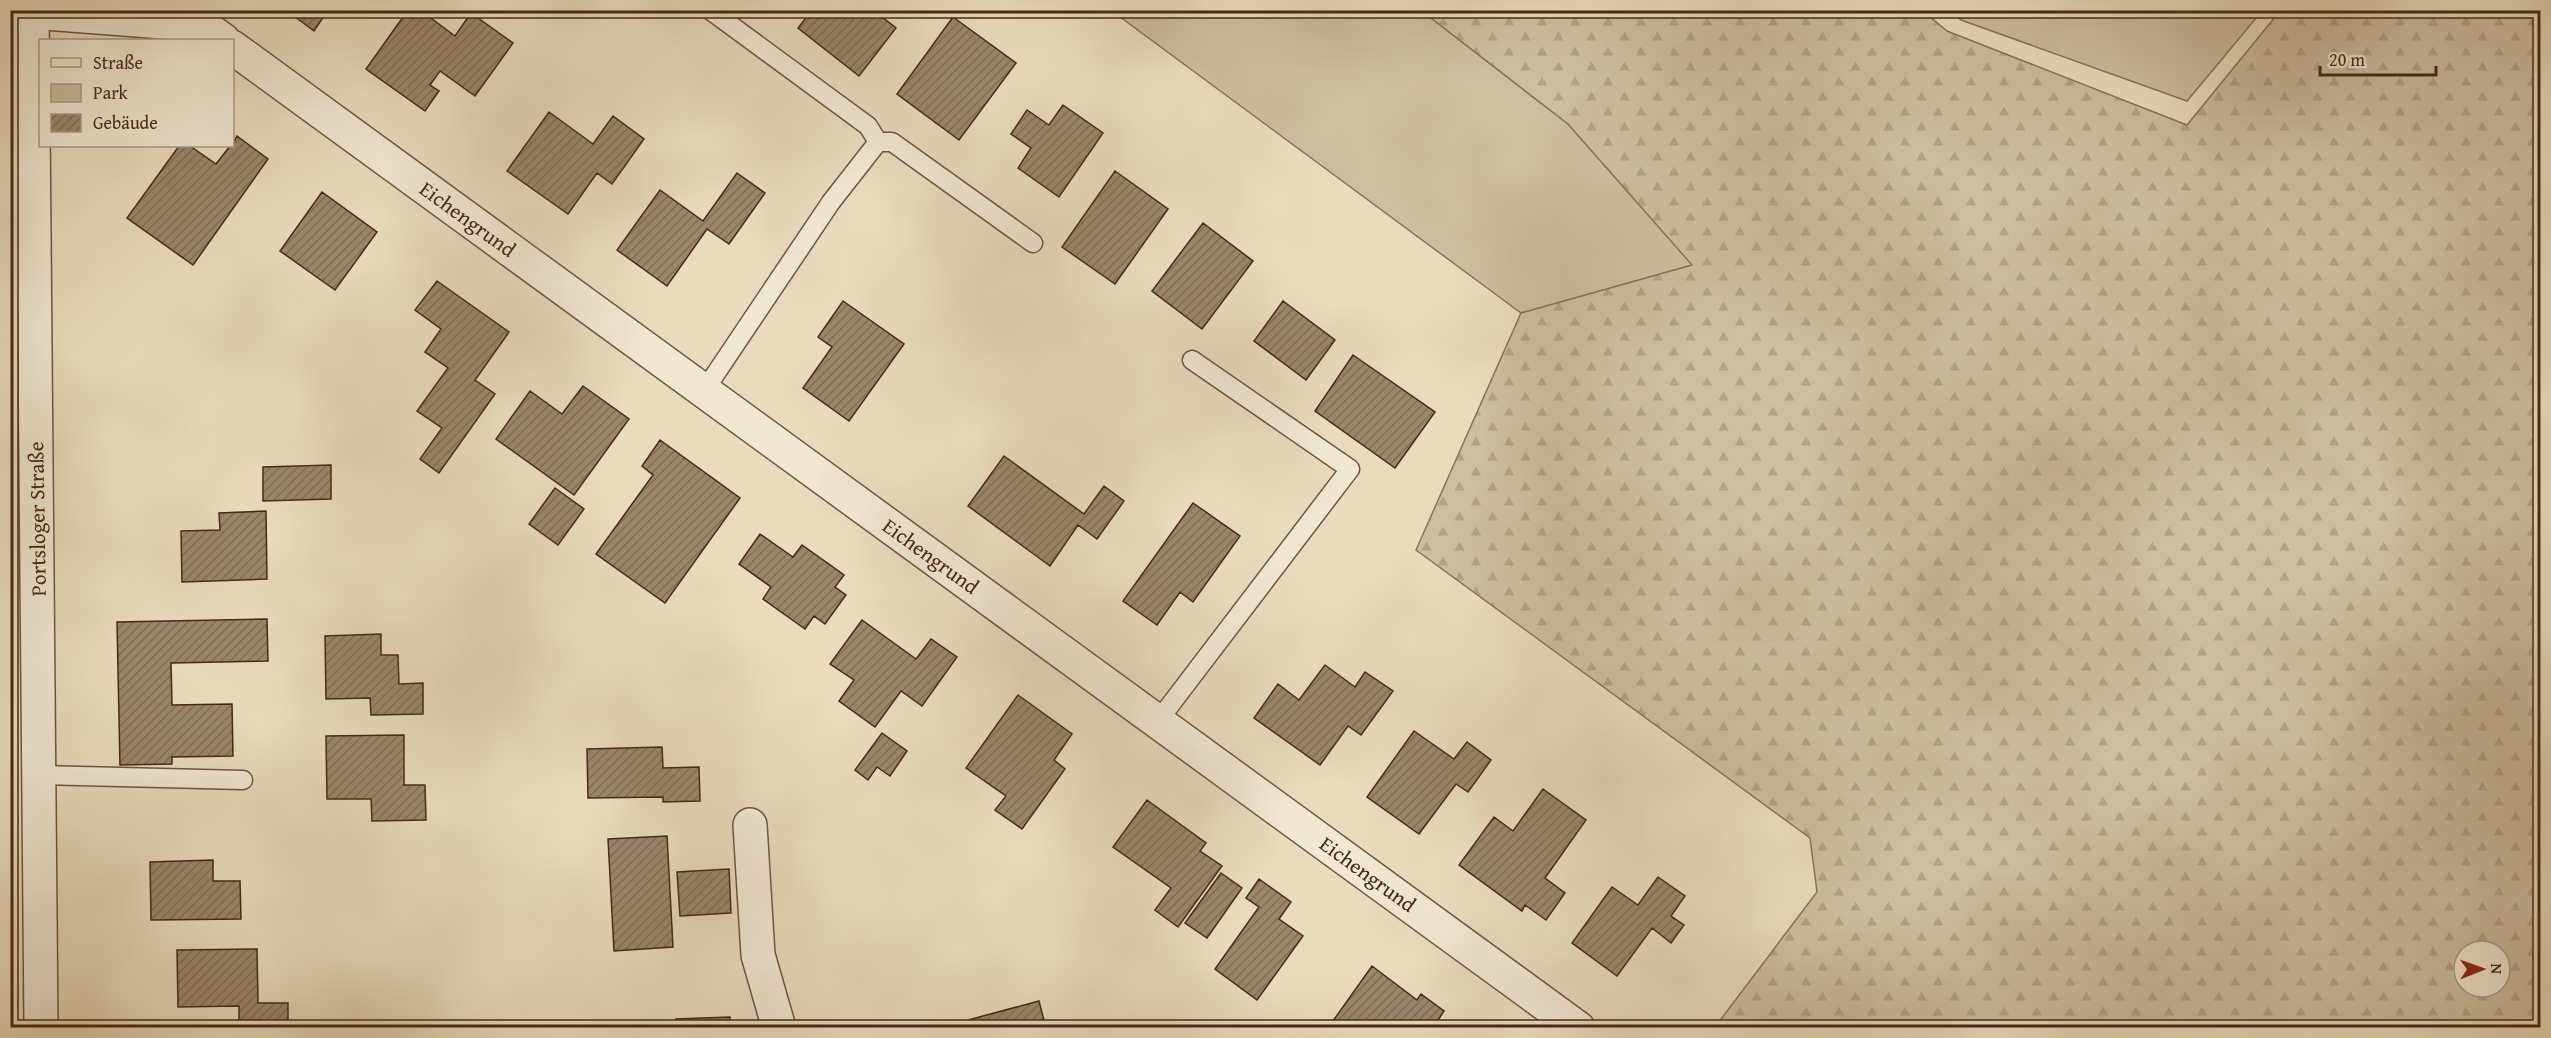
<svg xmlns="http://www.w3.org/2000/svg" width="2551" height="1038" viewBox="0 0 2551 1038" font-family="'Gentium Book Plus',serif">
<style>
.green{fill:#cdbda1;stroke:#8a725c;stroke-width:1.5}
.forest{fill:url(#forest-firs);stroke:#8a725c;stroke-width:1.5;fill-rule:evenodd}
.building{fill:url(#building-hatch);stroke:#462816;stroke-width:1.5}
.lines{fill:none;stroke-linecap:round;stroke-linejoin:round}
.lane-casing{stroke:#6f5540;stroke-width:21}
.street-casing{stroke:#6f5540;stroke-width:36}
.lane{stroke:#f1e8d4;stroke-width:18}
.street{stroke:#f1e8d4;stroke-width:33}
.labels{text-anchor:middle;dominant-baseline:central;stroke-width:4.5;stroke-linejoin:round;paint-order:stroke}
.street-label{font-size:21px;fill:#462816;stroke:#f1e8d4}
</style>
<defs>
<pattern id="forest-firs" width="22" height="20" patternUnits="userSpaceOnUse" patternTransform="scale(1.5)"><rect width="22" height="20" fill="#cdbda1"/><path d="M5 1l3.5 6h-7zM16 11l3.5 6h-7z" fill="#b1a28a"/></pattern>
<pattern id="building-hatch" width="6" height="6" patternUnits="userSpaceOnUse" patternTransform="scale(1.5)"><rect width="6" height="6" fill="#9b866d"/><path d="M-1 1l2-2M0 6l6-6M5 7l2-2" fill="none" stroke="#806e59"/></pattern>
</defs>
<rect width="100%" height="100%" fill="#e9dcbd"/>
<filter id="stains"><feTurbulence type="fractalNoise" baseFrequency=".00333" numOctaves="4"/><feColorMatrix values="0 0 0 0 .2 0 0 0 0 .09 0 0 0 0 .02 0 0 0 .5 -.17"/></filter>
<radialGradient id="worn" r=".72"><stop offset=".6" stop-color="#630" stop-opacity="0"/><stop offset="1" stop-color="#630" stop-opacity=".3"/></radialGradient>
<path class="green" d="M1112,11H1422L1568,124L1693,265L1521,313Z
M1951,11H2262L2187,101L1961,20Z"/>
<path class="forest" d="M1422,11H1923L1947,31L2187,125L2280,11H2540V1027H1715L1817,892L1810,838L1416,550L1521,313L1692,265L1568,124ZM2464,951H2500V987H2464Z"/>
<path class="building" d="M286,10H328L314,31Z
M408,10H420L455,36L471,13L513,43L475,96L440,71L430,85L439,91L425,111L366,69Z
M812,10H873L896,28L859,76L798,28Z
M953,17L1016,63L959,140L897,94Z
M1063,105L1103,133L1059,197L1018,168L1031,148L1011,134L1027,110L1049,125Z
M549,112L593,144L613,116L644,139L612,184L597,173L568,214L507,171Z
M237,136L268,159L193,265L127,218L179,146H190L216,164L230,146H232Z
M1115,171L1168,209L1115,284L1062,247Z
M737,173L765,193L729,244L707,229L667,286L617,250L660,190L703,221Z
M322,192L377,232L335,290L280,251Z
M1203,223L1253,261L1202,329L1152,291Z
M437,281L509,332L475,380L495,394L439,473L420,459L442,428L417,411L448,368L425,352L441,329L415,310Z
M843,301L904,344L849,421L803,388L832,347L818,337Z
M1283,301L1335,340L1306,380L1254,341Z
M1353,355L1435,412L1395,468L1315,411Z
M583,386L629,419L574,495L496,439L530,391L562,414Z
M660,440L740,498L665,603L596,554L653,475L642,466Z
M1004,456L1084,514L1104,486L1124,501L1097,539L1078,525L1050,566L968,506Z
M331,465V499L263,501V467Z
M555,488L584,509L558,545L529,524Z
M1193,503L1240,536L1193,602L1180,592L1157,625L1123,601Z
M266,511L267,579L182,582L181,531L220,530L219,513Z
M760,534L793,557L802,545L844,575L835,587L846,595L825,624L814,616L805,629L763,599L771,587L739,564Z
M267,619L268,661L171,663L172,705L232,704L233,756L172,757V764L120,765L117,622Z
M862,620L916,659L931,639L957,657L922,706L901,691L875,727L839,701L854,680L830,664Z
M381,634V655H398L399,684L423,683V714L371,715L370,698L326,699L325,636Z
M1325,665L1355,687L1365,672L1393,691L1361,735L1348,726L1320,765L1254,718L1278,684L1299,700Z
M1018,695L1072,734L1054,760L1065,769L1022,829L995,810L1006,796L966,768Z
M1414,731L1454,759L1467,742L1491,760L1468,792L1456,784L1419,834L1367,797Z
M882,733L907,751L890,776L877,767L868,780L855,770Z
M404,735V785H425L426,820L372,821L371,799H327L326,736Z
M662,747L663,768L699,767L700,801L663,802V797L588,798L587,749Z
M1543,789L1586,820L1545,878L1565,893L1546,920L1525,905L1522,911L1459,865L1494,817L1513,831Z
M1147,800L1206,843L1200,851L1222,866L1178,927L1155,910L1171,888L1113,847Z
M667,836L673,947L614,951L608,839Z
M213,860V881H240L241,919L151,920L150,862Z
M729,869L731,913L680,916L677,872Z
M1221,873L1242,888L1207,938L1185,923Z
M1658,877L1685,896L1671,916L1684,925L1671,943L1652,928L1617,976L1572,943L1612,887L1638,905Z
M1259,879L1291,902L1279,919L1303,936L1257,1000L1215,969L1259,907L1246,898Z
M257,949L258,1003H288V1024H239V1006L178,1007L177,950Z
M1372,966L1417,1000L1421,994L1444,1011L1433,1028H1328Z
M1039,1001L1046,1028H970L968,1020Z
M730,1017V1028H676V1019Z
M1104,1021L1106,1028H1079Z"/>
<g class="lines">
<g class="lane-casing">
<path id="lane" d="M878,142H892L1033,243
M704,391L831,202L878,142L868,126L710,10
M1158,721L1350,469L1192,360
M39,775L243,780"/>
</g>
<g class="street-casing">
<path id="street" d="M32,10L41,1028
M32,12L202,25L223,40
M232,47L1578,1028
M750,825L758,955L779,1028"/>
</g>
<use href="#lane" class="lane"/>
<use href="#street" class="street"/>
</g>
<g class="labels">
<g class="street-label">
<text transform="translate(468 219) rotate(36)">Eichengrund</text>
<text transform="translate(37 519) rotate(-91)">Portsloger Straße</text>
<text transform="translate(931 556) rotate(36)">Eichengrund</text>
<text transform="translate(1368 874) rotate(36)">Eichengrund</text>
</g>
</g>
<rect width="2551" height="1038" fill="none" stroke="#e9dcbd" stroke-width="36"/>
<rect x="12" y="12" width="2527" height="1014" fill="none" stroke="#462816" stroke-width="3"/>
<rect x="18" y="18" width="2515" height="1002" fill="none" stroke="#462816" stroke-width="1.5"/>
<rect x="39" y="39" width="195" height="108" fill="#f1e8d4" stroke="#ad9b88" stroke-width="1.5"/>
<rect x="51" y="58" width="30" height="9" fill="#f1e8d4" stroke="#ad9b88" stroke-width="1.5"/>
<text x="93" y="69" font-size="18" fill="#462816">Straße</text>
<rect x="51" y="84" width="30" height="18" fill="#cdbda1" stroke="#ad9b88" stroke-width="1.5"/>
<text x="93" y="99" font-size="18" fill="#462816">Park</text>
<rect x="51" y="114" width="30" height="18" fill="url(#building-hatch)" stroke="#ad9b88" stroke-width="1.5"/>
<text x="93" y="129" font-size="18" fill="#462816">Gebäude</text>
<g transform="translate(2482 969) rotate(89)"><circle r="28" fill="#f1e8d4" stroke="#ad9b88" stroke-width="1.5"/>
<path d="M0-4.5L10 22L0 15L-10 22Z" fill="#8f2418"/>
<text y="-9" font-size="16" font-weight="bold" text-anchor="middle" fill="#462816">N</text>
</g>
<path d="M2320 66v9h116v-9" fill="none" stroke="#462816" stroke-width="3"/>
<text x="2329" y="66" font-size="18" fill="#462816" stroke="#f1e8d4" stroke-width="4.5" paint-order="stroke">20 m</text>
<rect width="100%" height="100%" filter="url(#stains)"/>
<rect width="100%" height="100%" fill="url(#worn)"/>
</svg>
